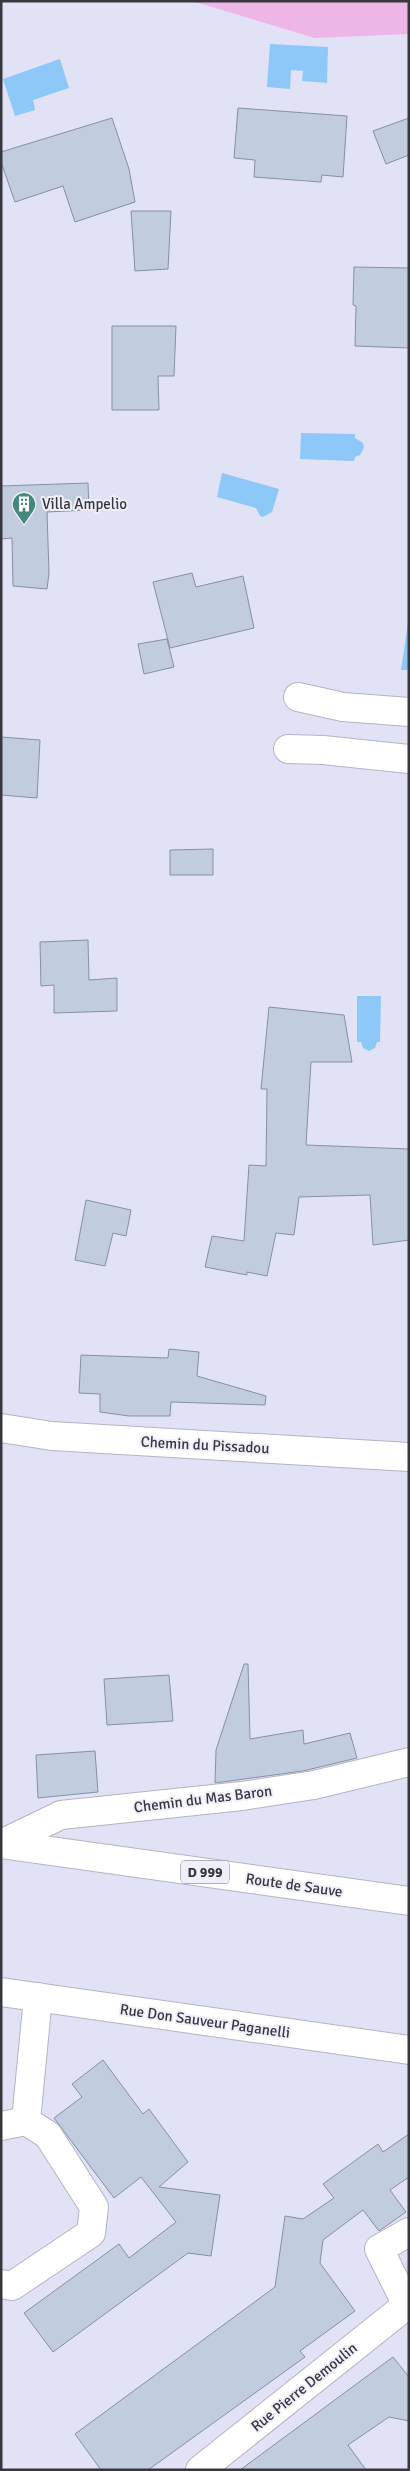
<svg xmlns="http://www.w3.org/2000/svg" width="410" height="2471" viewBox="0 0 410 2471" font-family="Signika,sans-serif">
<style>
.green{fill:#edb6e6}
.water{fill:#8dc8f8}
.building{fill:#c2ccdf;stroke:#8790a2}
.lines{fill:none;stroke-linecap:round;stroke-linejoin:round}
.minor-casing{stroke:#b4b3c7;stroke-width:30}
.major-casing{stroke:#b4b3c7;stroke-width:30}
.minor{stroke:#fff;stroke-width:28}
.major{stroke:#fff;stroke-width:28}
.labels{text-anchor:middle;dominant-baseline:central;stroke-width:4;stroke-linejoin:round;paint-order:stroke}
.shield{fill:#f0f0fd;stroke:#6f6e79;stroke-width:1}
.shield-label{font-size:14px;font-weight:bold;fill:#383740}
.poi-label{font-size:15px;fill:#383740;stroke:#f0f0fd;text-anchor:start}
.street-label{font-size:15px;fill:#383740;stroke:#f0f0fd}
</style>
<rect width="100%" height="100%" fill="#e2e2f7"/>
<path class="green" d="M192,1H409V34L315,38Z"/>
<path class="water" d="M270,44L328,47L327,83L302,81L303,71L291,70L290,89L267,87Z
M60,59L69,88L33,100L35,110L15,116L3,79Z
M301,433L355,434V438L363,443L364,448L360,455L355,457L354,461L300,459Z
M222,473L279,489L272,512L263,517L260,516L256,508L217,497Z
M408,623H409V670H401Z
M357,996H381L380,1042H377L375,1048L369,1051L363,1048L361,1042H357Z"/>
<path class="building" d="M238,108L347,116L343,177L322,175L321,182L254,177L255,160L234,158Z
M112,118L129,169L135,202L75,222L63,186L15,202L1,162V152Z
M409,118V155L386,164L373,131Z
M131,211H171L168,269L135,271Z
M354,267L409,268V348L355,346L356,306L353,305Z
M112,326H176L174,376H158L159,410H112Z
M88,483L89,510L47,512L49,573L47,589L13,586L12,538L1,539V486Z
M192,573L196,587L243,576L254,628L170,648L153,582Z
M167,639L174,667L144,674L138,644Z
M1,737L40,740L37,798L1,795Z
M213,849V875H170V850Z
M88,940L89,980L117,978V1011L54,1013V985L41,986L40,942Z
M269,1007L344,1015L352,1062H311L306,1145L409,1149V1240L373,1245L370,1195L299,1197L294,1235L276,1233L267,1276L247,1272V1275L205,1267L212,1236L244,1241L249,1165L266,1166L267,1089H261Z
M86,1200L131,1210L126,1236L113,1233L105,1266L75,1260Z
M169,1349L199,1352L197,1376L266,1396L265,1405L171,1402L170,1416H129L100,1412V1394L79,1393L81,1355L168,1358Z
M244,1664H248L250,1739L303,1730L304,1744L350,1733L357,1758L303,1771L215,1783L216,1750Z
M169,1675L173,1721L107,1725L104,1679Z
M95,1751L98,1792L38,1798L36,1755Z
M103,2060L143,2114L149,2109L188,2162L159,2187L220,2195L211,2256L188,2253L53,2352L24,2313L119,2244L129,2258L176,2222L141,2177L114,2198L54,2118L82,2097L72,2084Z
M409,2134V2177L390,2190L406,2212L379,2231L363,2210L323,2240L320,2263L355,2311L300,2351L305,2357L148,2470H101L75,2434L275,2287L285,2216L303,2219L334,2198L323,2184L378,2144L383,2152Z
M393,2357L409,2377V2421L389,2417L348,2445L366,2470H240Z"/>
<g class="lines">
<g class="minor-casing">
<path id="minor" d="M298,697L343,707L409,712
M288,749L323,750L409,759
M1,1428L52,1436L409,1457
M1,1844L61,1815L242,1796L314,1785L409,1762
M1,1992L409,2050
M26,2121L38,1997
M1,2126L26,2121L48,2135L94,2207L91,2233L12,2286L1,2284
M200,2470L407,2305L379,2249L409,2232"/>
</g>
<g class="major-casing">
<path id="major" d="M1,1844L409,1901"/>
</g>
<use href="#minor" class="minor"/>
<use href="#major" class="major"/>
</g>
<defs>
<g id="building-pin" transform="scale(1.25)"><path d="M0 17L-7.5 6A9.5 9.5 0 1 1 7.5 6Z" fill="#46887b" stroke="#f0f0fd"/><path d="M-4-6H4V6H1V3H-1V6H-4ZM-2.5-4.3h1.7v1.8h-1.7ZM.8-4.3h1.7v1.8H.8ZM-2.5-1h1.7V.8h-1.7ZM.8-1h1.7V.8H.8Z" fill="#fff"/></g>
</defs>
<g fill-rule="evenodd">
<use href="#building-pin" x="24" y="504"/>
</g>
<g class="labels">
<rect class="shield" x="181" y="1860.5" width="48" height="23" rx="4"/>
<g class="shield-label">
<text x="205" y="1872">D 999</text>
</g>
<g class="poi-label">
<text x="42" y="504">Villa Ampelio</text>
</g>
<g class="street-label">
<text transform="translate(205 1445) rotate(3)">Chemin du Pissadou</text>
<text transform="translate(203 1799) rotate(-7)">Chemin du Mas Baron</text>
<text transform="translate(294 1885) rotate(8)">Route de Sauve</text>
<text transform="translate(205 2021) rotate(8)">Rue Don Sauveur Paganelli</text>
<text transform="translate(304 2387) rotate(-39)">Rue Pierre Demoulin</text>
</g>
</g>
<rect width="410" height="2471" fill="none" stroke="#383740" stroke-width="5"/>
</svg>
